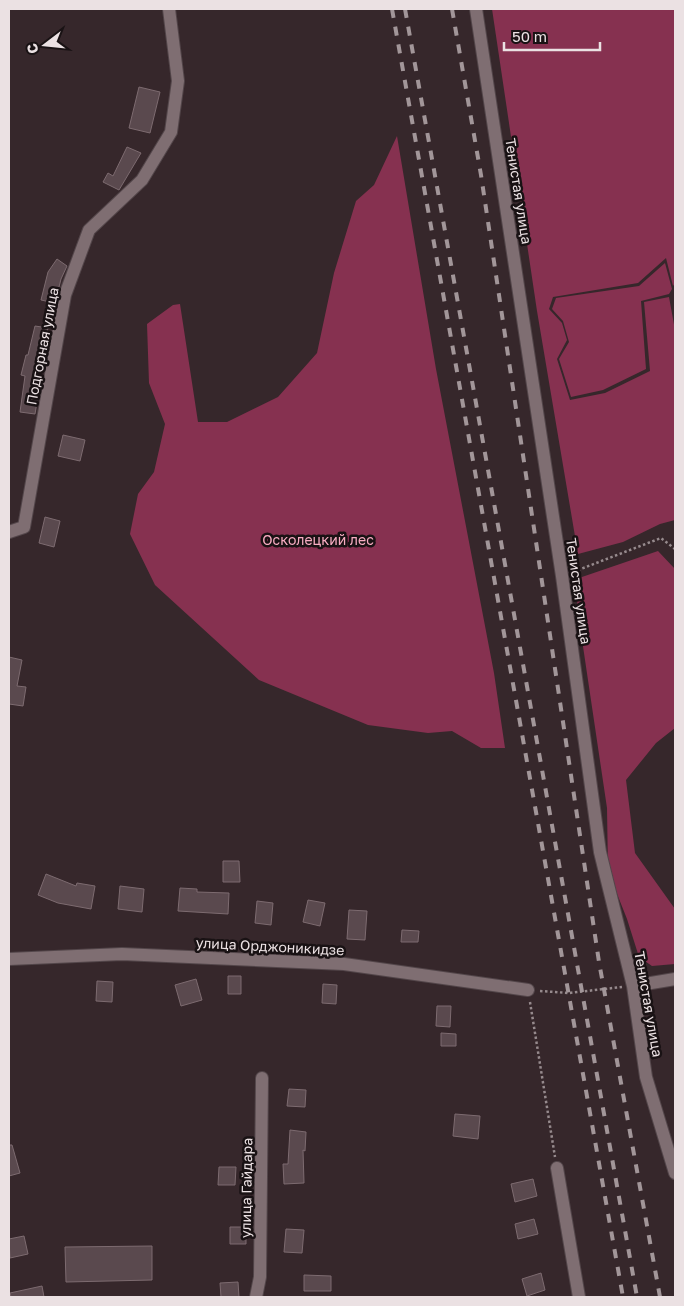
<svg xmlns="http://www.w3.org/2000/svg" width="684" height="1306" viewBox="0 0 684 1306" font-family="'Golos Text',sans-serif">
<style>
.green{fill:#863150}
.building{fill:#5a494e;stroke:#7d6b70}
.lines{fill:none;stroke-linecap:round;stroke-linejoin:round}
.street-casing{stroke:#53464a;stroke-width:14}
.path{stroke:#968a8d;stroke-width:2.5;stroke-dasharray:2.5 2.5;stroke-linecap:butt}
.street{stroke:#7f6e72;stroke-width:12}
.rail{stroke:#a29699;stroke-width:4;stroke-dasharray:9 9;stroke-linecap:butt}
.labels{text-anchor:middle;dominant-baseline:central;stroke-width:5;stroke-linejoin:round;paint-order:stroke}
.street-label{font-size:14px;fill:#ebe1e3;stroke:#191214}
.park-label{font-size:14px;fill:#f9adc3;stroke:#191214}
</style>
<rect width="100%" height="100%" fill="#36272b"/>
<path class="green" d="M492,9H675V283L673,286L666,258L638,283L553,297L549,309L562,323L567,340L557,359L570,400L605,393L650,371L644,302L669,297L675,330V520L660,524L623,542L578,554L537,311Z
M397,136L436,369L494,673L505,748H481L452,731L428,733L368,725L259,680L155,585L130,534L138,494L154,472L165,424L149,383L147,324L173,305L180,304L198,422H227L278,397L317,353L334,273L356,201L374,185Z
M665,263L672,289L669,294L641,301L646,369L603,390L571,397L559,359L569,342L563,321L552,309L556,298L639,286Z
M658,551L675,569V728L656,743L626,780L635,853L675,909V964L652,966L639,957L627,919L608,871L607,808L577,606L579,578Z"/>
<path class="building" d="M139,87L160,92L150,133L129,128Z
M127,147L141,153L119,190L103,182L108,173L113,176Z
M57,259L67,266L61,279L55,303L41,300L48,272Z
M35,326L48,328L33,395L38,396L35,414L20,412L25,376L21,375L26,355H28Z
M63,435L85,440L80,461L58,456Z
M45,517L60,521L54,547L39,543Z
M9,657L22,660L17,686L26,687L23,706L9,704Z
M223,861H239L240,882H223Z
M46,874L76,886L77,883L95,886L91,909L58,903L38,895Z
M120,886L144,889L142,912L118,909Z
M180,888L197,889V892L229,893L228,914L178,911Z
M308,900L325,903L320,926L303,922Z
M257,901L273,903L271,925L255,923Z
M349,910L367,911L365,940L347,939Z
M402,930L419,931L418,942H401Z
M228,976H241V994H228Z
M196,979L202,1000L181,1006L175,985Z
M97,981L113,982L112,1002L96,1001Z
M323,984L337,985L336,1004L322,1003Z
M437,1006H451L450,1027L436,1026Z
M441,1033L456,1034V1046H441Z
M289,1089L306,1090L305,1107L287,1106Z
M455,1114L480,1116L478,1139L453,1136Z
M290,1130L306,1132L305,1151L303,1150L304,1183L284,1184L283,1164H288Z
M9,1145H12L20,1173L9,1176Z
M219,1167H236L235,1185H218Z
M533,1179L537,1196L515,1202L511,1184Z
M534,1219L538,1234L518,1239L515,1224Z
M230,1227H246V1244H230Z
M286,1229L304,1230L302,1253L284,1252Z
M24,1236L28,1254L10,1258L9,1239Z
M152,1246V1280L66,1282L65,1247Z
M541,1273L545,1290L527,1296L522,1279Z
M304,1275L331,1276V1291H304Z
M238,1282L239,1297H221L220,1283Z
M42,1286L44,1297H11L10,1293Z"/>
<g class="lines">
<g class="street-casing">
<path id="street" d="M476,9L562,576L600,852L633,986L646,1077L675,1173
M9,532L24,527L65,295L89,230L142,180L171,132L178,81L169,9
M9,959L122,954L344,964L528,990
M633,986L675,979
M557,1168L579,1297
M256,1297L260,1277L262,1078"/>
</g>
<path class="path" d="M573,572L661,538L675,549
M540,991L569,993L622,987
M530,1002L555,1157"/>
<use href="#street" class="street"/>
<path class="rail" d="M392,9L623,1297
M405,9L637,1297
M452,9L481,175L599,962L660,1297"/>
</g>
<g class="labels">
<g class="street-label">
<text transform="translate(519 191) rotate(81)">Тенистая улица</text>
<text transform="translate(42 346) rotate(-79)">Подгорная улица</text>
<text transform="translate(579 591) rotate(82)">Тенистая улица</text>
<text transform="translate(270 946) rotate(3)">улица Орджоникидзе</text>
<text transform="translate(649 1004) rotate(80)">Тенистая улица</text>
<text transform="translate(246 1188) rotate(-89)">улица Гайдара</text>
</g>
<g class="park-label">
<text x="318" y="539">Осколецкий лес</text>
</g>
</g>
<rect width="684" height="1306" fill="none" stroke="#ebe1e3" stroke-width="20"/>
<g transform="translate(45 45) rotate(254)" stroke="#191214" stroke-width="4" paint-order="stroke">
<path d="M0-4L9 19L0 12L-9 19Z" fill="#ebe1e3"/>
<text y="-8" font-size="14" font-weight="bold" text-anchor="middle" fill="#ebe1e3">С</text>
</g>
<path d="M504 42v8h96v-8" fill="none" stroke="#ebe1e3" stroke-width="2.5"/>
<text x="512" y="42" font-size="15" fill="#ebe1e3" stroke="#191214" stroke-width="4" paint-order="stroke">50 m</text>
</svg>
